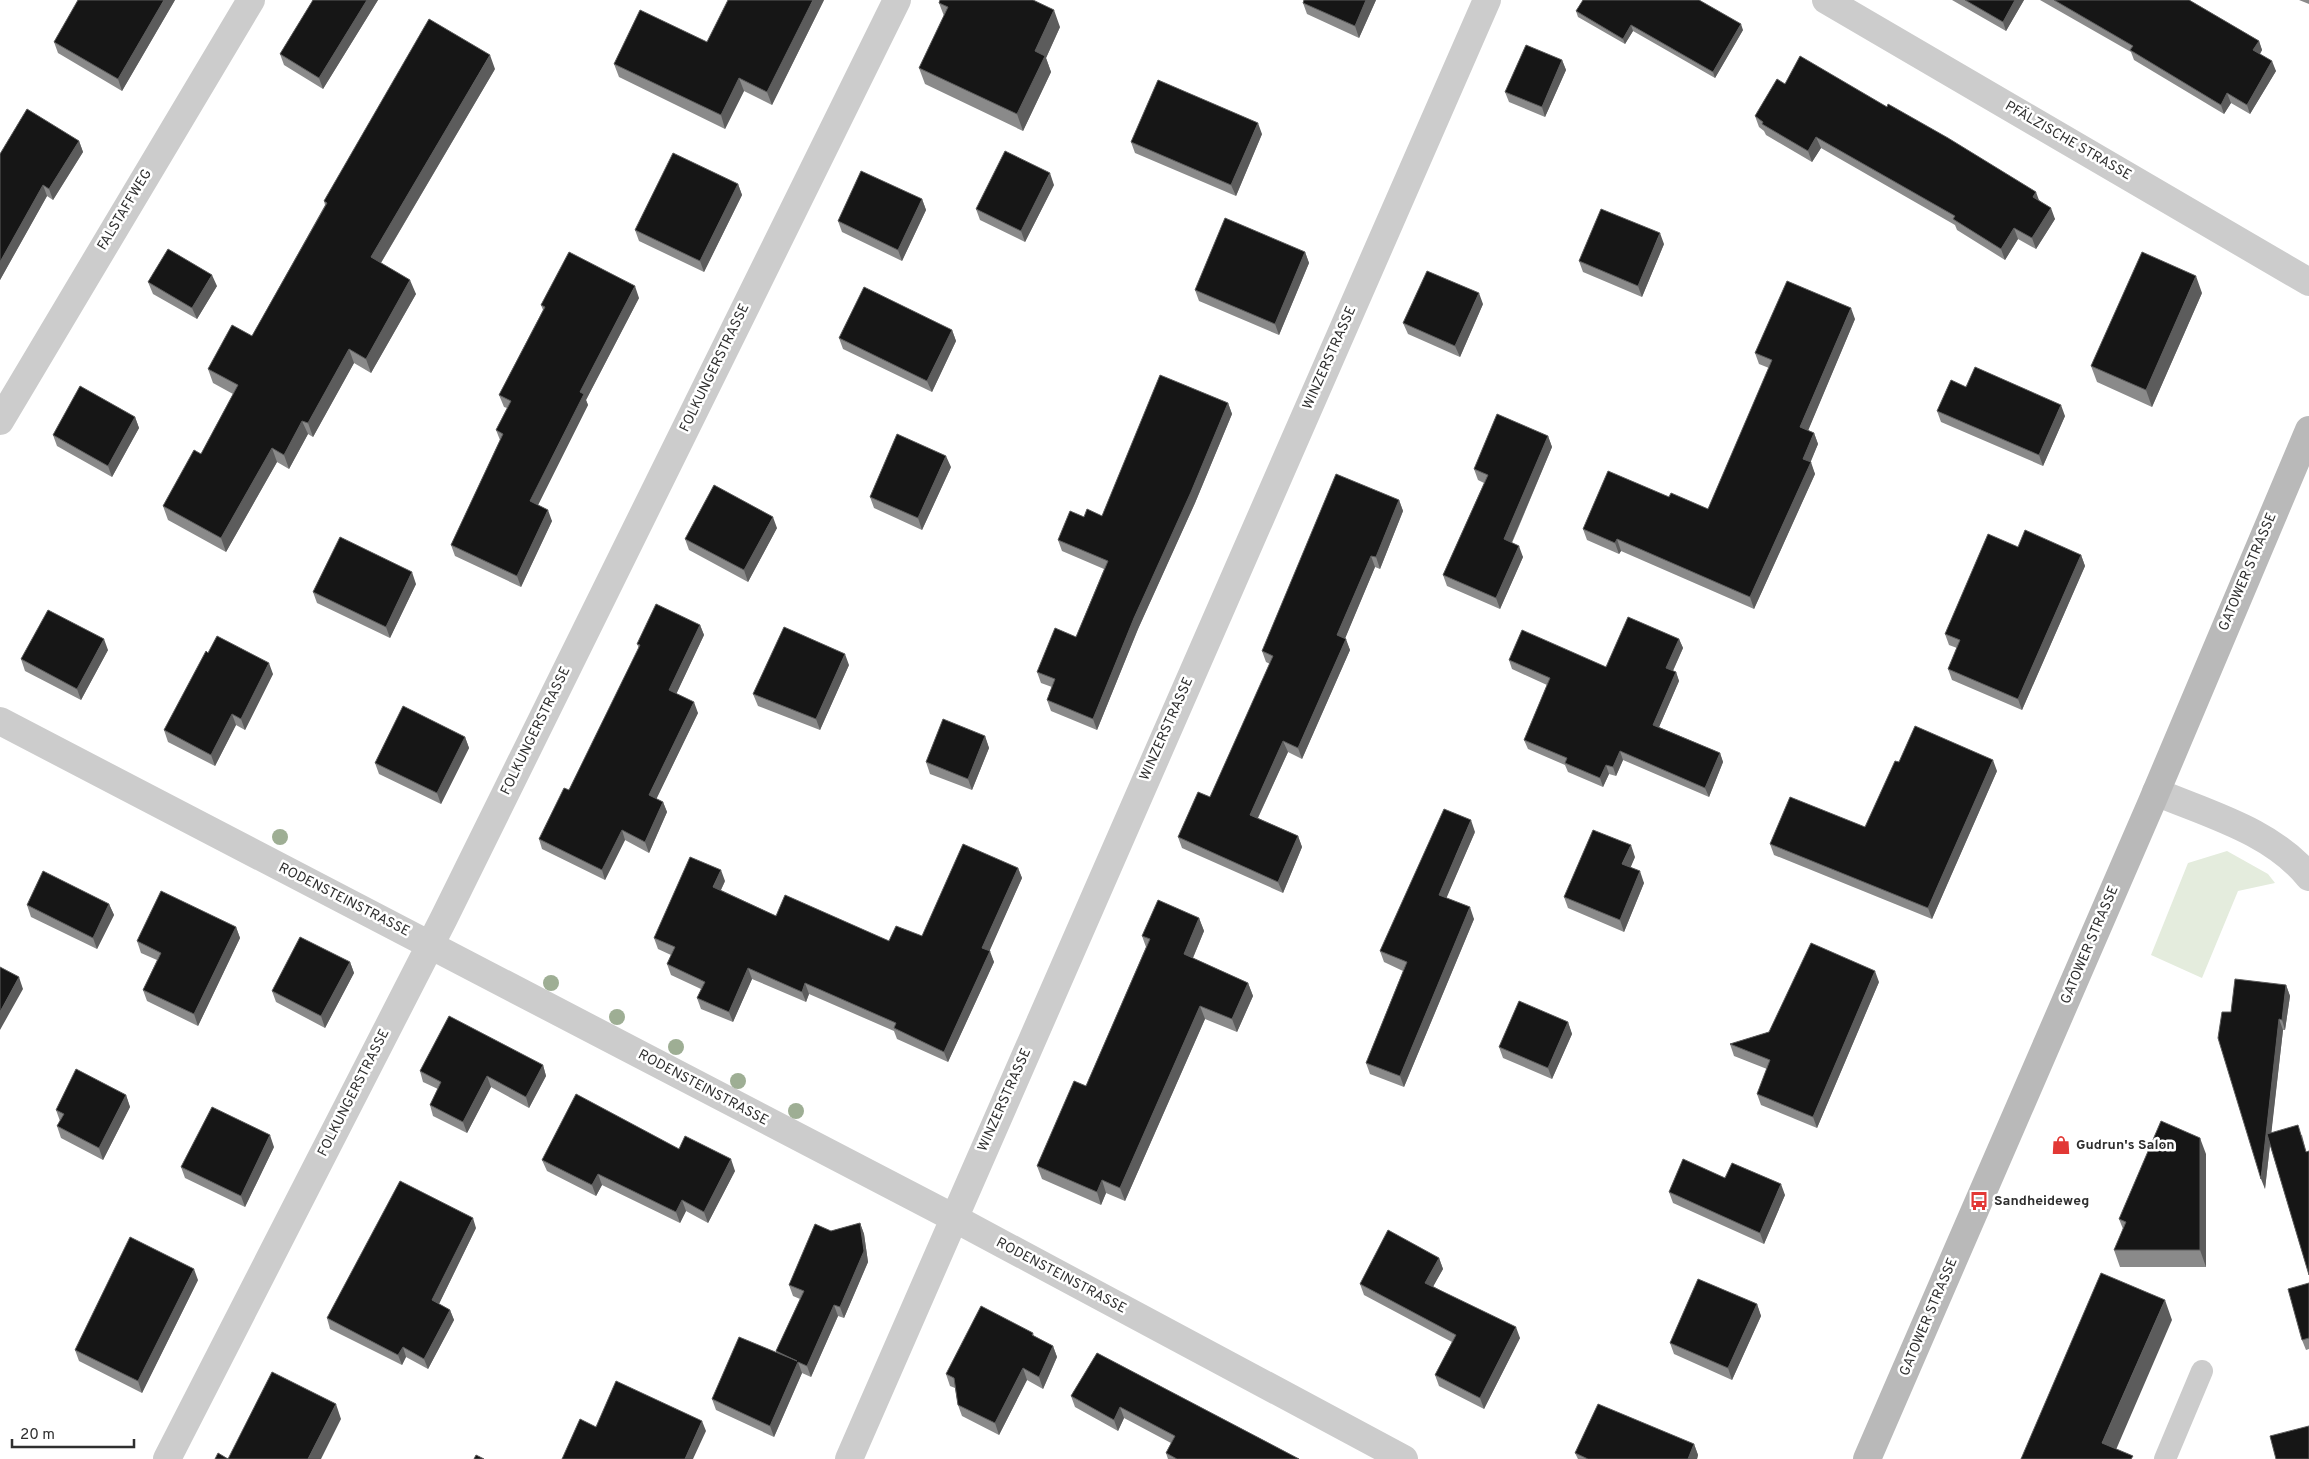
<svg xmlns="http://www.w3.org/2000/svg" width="2309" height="1459" viewBox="0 0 2309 1459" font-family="Overpass,sans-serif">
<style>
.green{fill:#e4ecdd}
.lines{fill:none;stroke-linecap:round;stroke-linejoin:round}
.service{stroke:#ccc;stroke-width:22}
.minor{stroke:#ccc;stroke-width:28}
.secondary{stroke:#b9b9b9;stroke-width:28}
.tree{fill:#9eae94}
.wall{fill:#8a8a8a}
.shaded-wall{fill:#5c5c5c}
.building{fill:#161616;stroke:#5c5c5c}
.labels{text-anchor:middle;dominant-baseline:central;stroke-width:5;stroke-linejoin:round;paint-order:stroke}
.street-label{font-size:14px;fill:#2f2f2f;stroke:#fff}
.poi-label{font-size:14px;font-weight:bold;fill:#2f2f2f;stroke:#fff;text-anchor:start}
</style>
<rect width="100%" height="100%" fill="#fff"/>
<path class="green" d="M2227,851L2268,874L2275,883L2238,891L2202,978L2151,955L2188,863Z"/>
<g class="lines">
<path class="service" d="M2165,1459L2202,1371"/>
<path class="minor" d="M1826,0L2309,282
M0,421L251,0
M0,721L954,1218L1404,1459
M2156,792C2208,814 2272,831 2309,877
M167,1459L444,918L897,0
M849,1459L1487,0"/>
<path class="secondary" d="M1867,1459L2151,804L2309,430"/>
</g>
<g class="tree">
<circle cx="280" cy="837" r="8"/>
<circle cx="551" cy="983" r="8"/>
<circle cx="617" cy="1017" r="8"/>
<circle cx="676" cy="1047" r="8"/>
<circle cx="738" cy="1081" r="8"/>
<circle cx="796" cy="1111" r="8"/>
</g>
<path class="wall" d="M175,0L122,91L58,53L54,42Z
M313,0H378L323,89L284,65L280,54Z
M824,0L772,105L744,91L725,129L619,77L614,64L707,42Z
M1304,0H1376L1359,38L1307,14L1303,3Z
M1952,0H2024L2006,31Z
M2040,0H2189L2259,41L2262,50L2260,54L2276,71L2250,114L2231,103L2224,114L2134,60L2131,52Z
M2299,0H2309V4Z
M939,3L1060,27L1046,58L1051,72L1023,131L925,84L919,68L944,16Z
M1576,11L1743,30L1715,78L1633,31L1625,44L1578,17Z
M1562,60L1566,70L1545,117L1509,102L1505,92Z
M495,69L381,263L416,294L371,373L354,363L313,437L308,434L289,469L277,462L226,552L168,520L163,506L201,454L233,394L213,383L208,369L252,336L325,205L324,201Z
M1785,84L2039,200L2055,219L2036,249L2018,239L2005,260L1957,230L1955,225L1821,148L1812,162L1766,135L1764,131L1759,127L1755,116Z
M1262,134L1236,196L1135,153L1131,142Z
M79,141L83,152L53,200L47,196L0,280V154Z
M738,184L742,195L704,272L639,241L635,230Z
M1054,185L1025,242L980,220L976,209Z
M922,199L926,210L902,261L842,232L838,221Z
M1664,244L1642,297L1583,272L1579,261Z
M1305,252L1309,263L1279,335L1199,301L1195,290Z
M148,282L217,286L197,319L153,294Z
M2202,293L2152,407L2097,382L2091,366Z
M639,298L586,400L588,405L538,505L552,521L521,587L455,556L451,545L500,440L496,430L507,408L504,407L499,395L543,310L541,305Z
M1483,304L1460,357L1408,334L1403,323Z
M1855,319L1808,430L1814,433L1818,444L1810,462L1815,474L1754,609L1621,551L1619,554L1587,540L1583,529L1669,497L1708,509L1769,368L1759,364L1755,353Z
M952,330L956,341L932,392L843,349L839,338Z
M1966,387L2065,416L2043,466L1941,422L1937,411Z
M1228,403L1232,414L1195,503L1138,629L1097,730L1051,711L1047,700L1052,687L1041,683L1037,672L1076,637L1104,569L1062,551L1058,540L1102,516Z
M135,417L139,428L112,477L57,446L53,435Z
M1548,436L1552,447L1512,543L1523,557L1500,609L1447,586L1443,575L1484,483L1478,480L1474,469Z
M951,467L922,530L874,508L870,497Z
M1399,500L1403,511L1380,569L1375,567L1345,638L1350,650L1302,759L1288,752L1258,818L1298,836L1302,847L1283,893L1182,848L1178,837L1210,797L1270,664L1266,662L1262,651Z
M777,528L748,582L689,550L685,539Z
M2018,547L2081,555L2085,566L2022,710L1952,680L1948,669L1957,648L1949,645L1945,634Z
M416,584L390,638L317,603L313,592Z
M700,625L704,635L676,694L698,713L656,799L663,802L667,812L649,853L625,840L605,880L542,849L539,839L569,790L639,648L637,644Z
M1679,639L1683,648L1673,671L1676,672L1679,681L1659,727L1720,753L1723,762L1709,797L1623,760L1616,776L1609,774L1603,787L1568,772L1565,765L1528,749L1524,740L1547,685L1512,669L1509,660L1606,667Z
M108,650L81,700L25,671L21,659Z
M208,653L273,674L245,730L236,725L215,766L168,742L164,730Z
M849,665L820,730L758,706L753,694Z
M985,736L989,748L972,790L930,774L926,762Z
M465,737L469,748L441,804L379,774L375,763Z
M1997,771L1932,919L1774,855L1770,844L1865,827Z
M1475,832L1446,898L1474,919L1404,1087L1370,1074L1366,1063L1403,971L1384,962L1380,951Z
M1635,857L1630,867L1644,883L1624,932L1568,908L1564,897Z
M1018,868L1022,878L989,951L994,962L948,1062L897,1039L894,1031L809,994L806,1002L752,979L733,1022L701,1009L697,998L701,989L671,975L667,964L671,955L658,949L654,938L725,881L721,890L776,916L889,941L922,936Z
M109,904L114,915L97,949L31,917L27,905Z
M1199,918L1204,931L1193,958L1248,983L1253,996L1237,1032L1205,1019L1125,1201L1106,1193L1101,1205L1042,1179L1037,1166L1086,1086L1146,947L1142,936Z
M236,927L240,938L198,1026L147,1001L143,990L157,960L141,953L137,941Z
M350,962L354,973L325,1028L276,1002L272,991Z
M1879,982L1817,1128L1761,1105L1757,1094L1767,1069L1734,1056L1730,1044L1769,1032Z
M2286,985L2290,996L2285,1030H2283L2271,1133L2302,1135L2306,1151L2309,1275L2270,1145L2265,1189L2231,1012Z
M1568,1022L1572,1034L1552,1079L1503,1058L1499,1047Z
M543,1065L546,1076L529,1108L491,1087L467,1133L433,1116L430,1105L438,1089L423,1082L420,1071Z
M126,1095L130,1107L103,1160L61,1138L57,1126L60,1121L56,1110Z
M274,1147L245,1207L185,1178L181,1167Z
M679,1149L735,1171L708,1223L686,1211L680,1223L602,1185L596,1196L547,1171L542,1160Z
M2206,1154V1267H2120L2114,1250L2123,1229L2119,1219Z
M1725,1178L1785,1195L1764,1244L1673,1203L1669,1192Z
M860,1223L864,1234L868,1262L844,1318L838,1316L811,1377L802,1373L774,1437L716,1410L712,1399L776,1353V1351L800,1299L793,1296L789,1285L831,1231Z
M476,1228L439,1304L450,1310L454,1320L428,1369L406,1357L402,1365L330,1329L327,1318Z
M1439,1258L1443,1269L1433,1286L1520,1338L1484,1409L1439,1386L1435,1375L1452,1342L1364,1295L1360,1284Z
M198,1280L142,1393L79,1361L75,1350Z
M2309,1283V1349L2306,1350L2302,1340Z
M1757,1304L1761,1316L1732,1380L1674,1354L1670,1343Z
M1033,1333L1034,1336L1053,1346L1057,1357L1043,1389L1027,1380L999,1435L962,1416L958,1405L955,1388L950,1386L946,1374Z
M1097,1353L1299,1459H1168L1166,1453L1171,1443L1124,1418L1118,1431L1075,1407L1071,1396Z
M1694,1444L1698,1455L1697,1459H1578L1575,1453Z"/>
<path class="shaded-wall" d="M164,0H175L122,91L118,79Z
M367,0H378L323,89L319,78Z
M813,0H824L772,105L767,92Z
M1366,0H1376L1359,38L1355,26Z
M2015,0H2024L2006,31L2003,22Z
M1054,10L1060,27L1046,58L1051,72L1023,131L1017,114L1035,51Z
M1741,24L1743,30L1715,78L1713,72Z
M1631,25L1633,31L1625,44L1623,39Z
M2259,41L2262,50L2257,59L2253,50Z
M490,55L495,69L376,271L371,257Z
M1562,60L1566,70L1545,117L1542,107Z
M2272,61L2276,71L2250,114L2247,105Z
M739,78L744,91L725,129L721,115Z
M2227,93L2231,103L2224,114L2221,105Z
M1258,123L1262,134L1236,196L1231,185Z
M1816,137L1821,148L1812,162L1808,151Z
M79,141L83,152L53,200L49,189Z
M1050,173L1054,185L1025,242L1021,231Z
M738,184L742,195L704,272L700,261Z
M43,185L47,196L0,280V262Z
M2036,192L2040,203L2033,197Z
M922,199L926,210L902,261L898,250Z
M2051,208L2055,219L2036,249L2032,238Z
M2014,228L2018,239L2005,260L2001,249Z
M1660,233L1664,244L1642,297L1638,286Z
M1305,252L1309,263L1279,335L1275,324Z
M212,275L217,286L197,319L192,308Z
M2196,276L2202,293L2152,407L2146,390Z
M410,280L416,294L371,373L366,359Z
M635,286L639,298L586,400L588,405L534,513L530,501L580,392Z
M1479,293L1483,304L1460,357L1455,346Z
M1851,308L1855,319L1805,438L1800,427Z
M952,330L956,341L932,392L927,381Z
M349,349L354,363L313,437L308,423Z
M1228,403L1232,414L1195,503L1138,629L1097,730L1093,719L1134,618Z
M2061,405L2065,416L2043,466L2039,455Z
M135,417L139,428L112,477L108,466Z
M302,421L308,434L289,469L284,455Z
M1814,433L1818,444L1807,471L1803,459Z
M1548,436L1552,447L1508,551L1504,539Z
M272,448L277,462L226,552L221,538Z
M946,456L951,467L922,530L918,518Z
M1811,462L1815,474L1754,609L1750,597Z
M1399,500L1403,511L1380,569L1376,557Z
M548,510L552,521L521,587L517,576Z
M773,517L777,528L748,582L744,570Z
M1617,539L1621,551L1619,554L1615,543Z
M1519,546L1523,557L1500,609L1496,598Z
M2081,555L2085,566L2022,710L2018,699Z
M1371,556L1375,567L1342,646L1337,635Z
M412,572L416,584L390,638L386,627Z
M700,625L704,635L673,701L669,690Z
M104,639L108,650L81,700L77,689Z
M1346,639L1350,650L1302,759L1298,748Z
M1679,639L1683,648L1670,677L1666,668Z
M845,654L849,665L820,730L816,719Z
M269,663L273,674L245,730L241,719Z
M1676,672L1679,681L1656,734L1653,725Z
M694,702L698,713L653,806L649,795Z
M232,714L236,725L215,766L211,755Z
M985,736L989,748L972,790L968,779Z
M465,737L469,748L441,804L437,793Z
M1283,741L1288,752L1254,826L1250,815Z
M1620,751L1623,760L1616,776L1613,767Z
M1720,753L1723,762L1709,797L1705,788Z
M1993,760L1997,771L1932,919L1928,908Z
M1606,765L1609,774L1603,787L1600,778Z
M663,802L667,812L649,853L645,842Z
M1471,820L1475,832L1443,906L1439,895Z
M622,830L625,840L605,880L602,870Z
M1298,836L1302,847L1283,893L1278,882Z
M1631,845L1635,857L1627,876L1622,864Z
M1018,868L1022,878L986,959L982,948Z
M721,870L725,881L717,898L713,887Z
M1640,871L1644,883L1624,932L1620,920Z
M109,904L114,915L97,949L93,938Z
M1470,907L1474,919L1404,1087L1400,1076Z
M1199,918L1204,931L1189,967L1184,954Z
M236,927L240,938L198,1026L194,1014Z
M990,951L994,962L948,1062L944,1052Z
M350,962L354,973L325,1028L321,1016Z
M748,968L752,979L733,1022L729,1012Z
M1875,971L1879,982L1817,1128L1813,1117Z
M19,977L23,989L0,1030V1012Z
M805,983L809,994L806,1002L802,992Z
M1248,983L1253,996L1237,1032L1232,1019Z
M2286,985L2290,996L2285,1030L2282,1020Z
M1200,1006L1205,1019L1125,1201L1120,1188Z
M2279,1019L2283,1030L2265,1189L2261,1179Z
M1568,1022L1572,1034L1552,1079L1548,1068Z
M543,1065L546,1076L529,1108L526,1097Z
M487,1076L491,1087L467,1133L463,1122Z
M126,1095L130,1107L103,1160L99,1148Z
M270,1135L274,1147L245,1207L241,1196Z
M2200,1138L2206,1154V1267L2200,1250Z
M731,1159L735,1171L708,1223L704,1212Z
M598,1174L602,1185L596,1196L592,1185Z
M1102,1180L1106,1193L1101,1205L1097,1192Z
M1781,1184L1785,1195L1764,1244L1760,1233Z
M682,1200L686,1211L680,1223L676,1212Z
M473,1218L476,1228L436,1310L432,1300Z
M860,1223L864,1234L868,1262L844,1318L840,1307Z
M1439,1258L1443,1269L1429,1294L1425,1283Z
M194,1269L198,1280L142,1393L138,1381Z
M2165,1300L2172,1320L2112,1459L2102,1443Z
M1757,1304L1761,1316L1732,1380L1728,1368Z
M834,1305L838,1316L811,1377L807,1366Z
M450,1310L454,1320L428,1369L424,1359Z
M1516,1327L1520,1338L1484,1409L1480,1398Z
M1053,1346L1057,1357L1043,1389L1039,1377Z
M403,1347L406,1357L402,1365L398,1355Z
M798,1362L802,1373L774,1437L770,1426Z
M1023,1368L1027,1380L999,1435L995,1423Z
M336,1404L341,1419L321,1459H308Z
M1120,1407L1124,1418L1118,1431L1114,1420Z
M702,1421L706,1431L693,1459H685Z
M1694,1444L1698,1455L1697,1459H1688Z"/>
<path class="building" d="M78,0H164L118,79L54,42Z
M313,0H367L319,78L280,54Z
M728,0H813L767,92L739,78L721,115L614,64L640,10L707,42Z
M940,0H1033L1054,10L1035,51L1045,56L1017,114L919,68L948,7L939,3Z
M1304,0H1366L1355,26L1303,3Z
M1583,0H1699L1741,24L1713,72L1631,25L1623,39L1576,11Z
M1965,0H2015L2003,22Z
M2054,0H2189L2259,41L2253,50L2272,61L2247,105L2227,93L2221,105L2130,50L2133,46Z
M429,19L490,55L371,257L410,280L366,359L349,349L308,423L302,421L284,455L272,448L221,538L163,506L194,450L201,454L238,385L208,369L232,325L252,336L327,203L324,201Z
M1526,45L1562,60L1542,107L1505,92Z
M1800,56L1887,107L1888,104L1948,138L2036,192L2033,197L2051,208L2032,238L2014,228L2001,249L1953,219L1955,216L1816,137L1808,151L1762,124L1763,122L1755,116L1777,79L1785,84Z
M1158,80L1258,123L1231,185L1131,142Z
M27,109L79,141L49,189L43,185L0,262V154Z
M1005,151L1050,173L1021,231L976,209Z
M673,153L738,184L700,261L635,230Z
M861,171L922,199L898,250L838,221Z
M1601,209L1660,233L1638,286L1579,261Z
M1225,218L1305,252L1275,324L1195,290Z
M168,249L212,275L192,308L148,282Z
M569,252L635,286L580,392L584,394L530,501L548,510L517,576L451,545L503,434L496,430L511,401L499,395L545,307L541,305Z
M2142,252L2196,276L2146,390L2091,366Z
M1427,271L1479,293L1455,346L1403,323Z
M1787,281L1851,308L1800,427L1814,433L1803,459L1811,462L1750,597L1617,539L1615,543L1583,529L1608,471L1669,497L1671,493L1708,509L1772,360L1755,353Z
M864,287L952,330L927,381L839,338Z
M1975,367L2061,405L2039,455L1937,411L1951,380L1966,387Z
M1160,375L1228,403L1191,492L1134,618L1093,719L1047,700L1055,679L1037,672L1055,628L1076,637L1108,561L1058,540L1070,511L1084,517L1087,509L1102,516Z
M80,386L135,417L108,466L53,435Z
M1497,414L1548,436L1504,539L1519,546L1496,598L1443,575L1488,475L1474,469Z
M897,434L946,456L918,518L870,497Z
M1336,474L1399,500L1376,557L1371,556L1337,635L1346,639L1298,748L1283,741L1250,815L1298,836L1278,882L1178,837L1198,792L1210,797L1273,656L1262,651Z
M714,485L773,517L744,570L685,539Z
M2025,530L2081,555L2018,699L1948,669L1960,640L1945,634L1988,534L2018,547Z
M340,537L412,572L386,627L313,592Z
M656,604L700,625L669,690L694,702L649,795L663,802L645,842L622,830L602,870L539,839L564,788L569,790L640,645L637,644Z
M48,610L104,639L77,689L21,659Z
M1628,617L1679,639L1666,668L1676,672L1653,725L1720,753L1705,788L1620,751L1613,767L1606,765L1600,778L1565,763L1567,758L1524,740L1550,678L1509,660L1522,630L1606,667Z
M784,627L845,654L816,719L753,694Z
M217,636L269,663L241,719L232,714L211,755L164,730L206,651L208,653Z
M403,706L465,737L437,793L375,763Z
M943,719L985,736L968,779L926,762Z
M1915,726L1993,760L1928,908L1770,844L1790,797L1865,827L1895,761L1899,762Z
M1444,809L1471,820L1439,895L1470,907L1400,1076L1366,1063L1407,962L1380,951Z
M1593,830L1631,845L1622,864L1640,871L1620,920L1564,897Z
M963,844L1018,868L982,948L990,951L944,1052L894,1028L896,1023L805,983L802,992L748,968L729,1012L697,998L705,982L667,964L675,947L654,938L690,857L721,870L713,887L776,916L785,895L889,941L896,926L922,936Z
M43,871L109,904L93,938L27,905Z
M161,891L236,927L194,1014L143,990L161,953L137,941Z
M1158,900L1199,918L1184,954L1248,983L1232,1019L1200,1006L1120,1188L1102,1180L1097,1192L1037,1166L1074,1081L1086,1086L1150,939L1142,936Z
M300,937L350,962L321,1016L272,991Z
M1811,943L1875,971L1813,1117L1757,1094L1770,1060L1730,1044L1769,1032Z
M0,967L19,977L0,1012Z
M2235,979L2286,985L2282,1020L2279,1019L2261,1179L2218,1038L2222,1012H2231Z
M1519,1001L1568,1022L1548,1068L1499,1047Z
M449,1016L543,1065L526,1097L487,1076L463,1122L430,1105L441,1082L420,1071Z
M76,1069L126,1095L99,1148L57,1126L64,1114L56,1110Z
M576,1094L679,1149L685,1136L731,1159L704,1212L682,1200L676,1212L598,1174L592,1185L542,1160Z
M212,1107L270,1135L241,1196L181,1167Z
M2161,1121L2200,1138V1250H2114L2126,1222L2119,1219Z
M2298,1125L2306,1152L2309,1151V1275L2267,1134Z
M1683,1159L1725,1178L1732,1163L1781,1184L1760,1233L1669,1192Z
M400,1181L473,1218L432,1300L450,1310L424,1359L403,1347L398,1355L327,1318Z
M860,1223L864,1251L840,1307L834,1305L807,1366L798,1362L770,1426L712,1399L739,1337L797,1361L776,1351L804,1291L789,1285L815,1224L831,1231Z
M1388,1230L1439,1258L1425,1283L1516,1327L1480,1398L1435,1375L1456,1335L1360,1284Z
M130,1237L194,1269L138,1381L75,1350Z
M2101,1273L2165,1300L2102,1443L2133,1456L2131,1459H2021Z
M1698,1279L1757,1304L1728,1368L1670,1343Z
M2309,1283V1338L2302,1340L2288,1289Z
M981,1306L1033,1333L1032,1335L1053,1346L1039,1377L1023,1368L995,1423L958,1405L954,1378L946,1374Z
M1097,1353L1299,1459H1177L1166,1453L1175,1436L1120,1407L1114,1420L1071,1396Z
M272,1372L336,1404L308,1459H215L218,1453L228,1459Z
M616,1381L702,1421L685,1459H562L580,1419L596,1427Z
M1598,1404L1694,1444L1688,1459H1588L1575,1453Z
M2309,1426V1459H2276L2270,1436Z
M476,1455L484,1459H474Z"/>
<defs>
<g id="shop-bare" transform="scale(1.5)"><path d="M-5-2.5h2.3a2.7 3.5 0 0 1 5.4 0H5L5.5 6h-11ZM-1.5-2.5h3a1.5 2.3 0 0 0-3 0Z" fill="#e23835" stroke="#fff" stroke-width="2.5" paint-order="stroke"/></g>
<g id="bus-bare" transform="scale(1.5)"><path d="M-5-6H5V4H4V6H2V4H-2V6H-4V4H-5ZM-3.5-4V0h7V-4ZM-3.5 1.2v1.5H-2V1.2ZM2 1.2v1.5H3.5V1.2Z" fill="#e23835" stroke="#fff" stroke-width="2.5" paint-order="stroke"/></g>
</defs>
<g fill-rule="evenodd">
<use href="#shop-bare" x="2061" y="1145"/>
<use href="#bus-bare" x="1979" y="1201"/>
</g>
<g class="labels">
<g class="street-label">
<text transform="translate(2068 141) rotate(30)">PFÄLZISCHE STRASSE</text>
<text transform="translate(125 210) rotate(-59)">FALSTAFFWEG</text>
<text transform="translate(1330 358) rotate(-66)">WINZERSTRASSE</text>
<text transform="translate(715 368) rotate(-64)">FOLKUNGERSTRASSE</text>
<text transform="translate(2248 572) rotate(-67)">GATOWER STRASSE</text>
<text transform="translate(1167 729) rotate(-66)">WINZERSTRASSE</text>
<text transform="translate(536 731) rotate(-64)">FOLKUNGERSTRASSE</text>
<text transform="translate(344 900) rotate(27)">RODENSTEINSTRASSE</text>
<text transform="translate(2090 945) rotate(-67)">GATOWER STRASSE</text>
<text transform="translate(703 1088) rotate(28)">RODENSTEINSTRASSE</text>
<text transform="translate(354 1093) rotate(-63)">FOLKUNGERSTRASSE</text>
<text transform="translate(1005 1100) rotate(-66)">WINZERSTRASSE</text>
<text transform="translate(1061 1276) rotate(28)">RODENSTEINSTRASSE</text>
<text transform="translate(1929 1317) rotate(-67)">GATOWER STRASSE</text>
</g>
<g class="poi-label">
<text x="2076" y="1145">Gudrun's Salon</text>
<text x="1994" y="1201">Sandheideweg</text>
</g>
</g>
<path d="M12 1439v8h122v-8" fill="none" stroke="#2f2f2f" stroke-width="2.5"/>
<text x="20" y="1439" font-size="15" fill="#2f2f2f" stroke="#ffffff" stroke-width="4" paint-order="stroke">20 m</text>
</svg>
